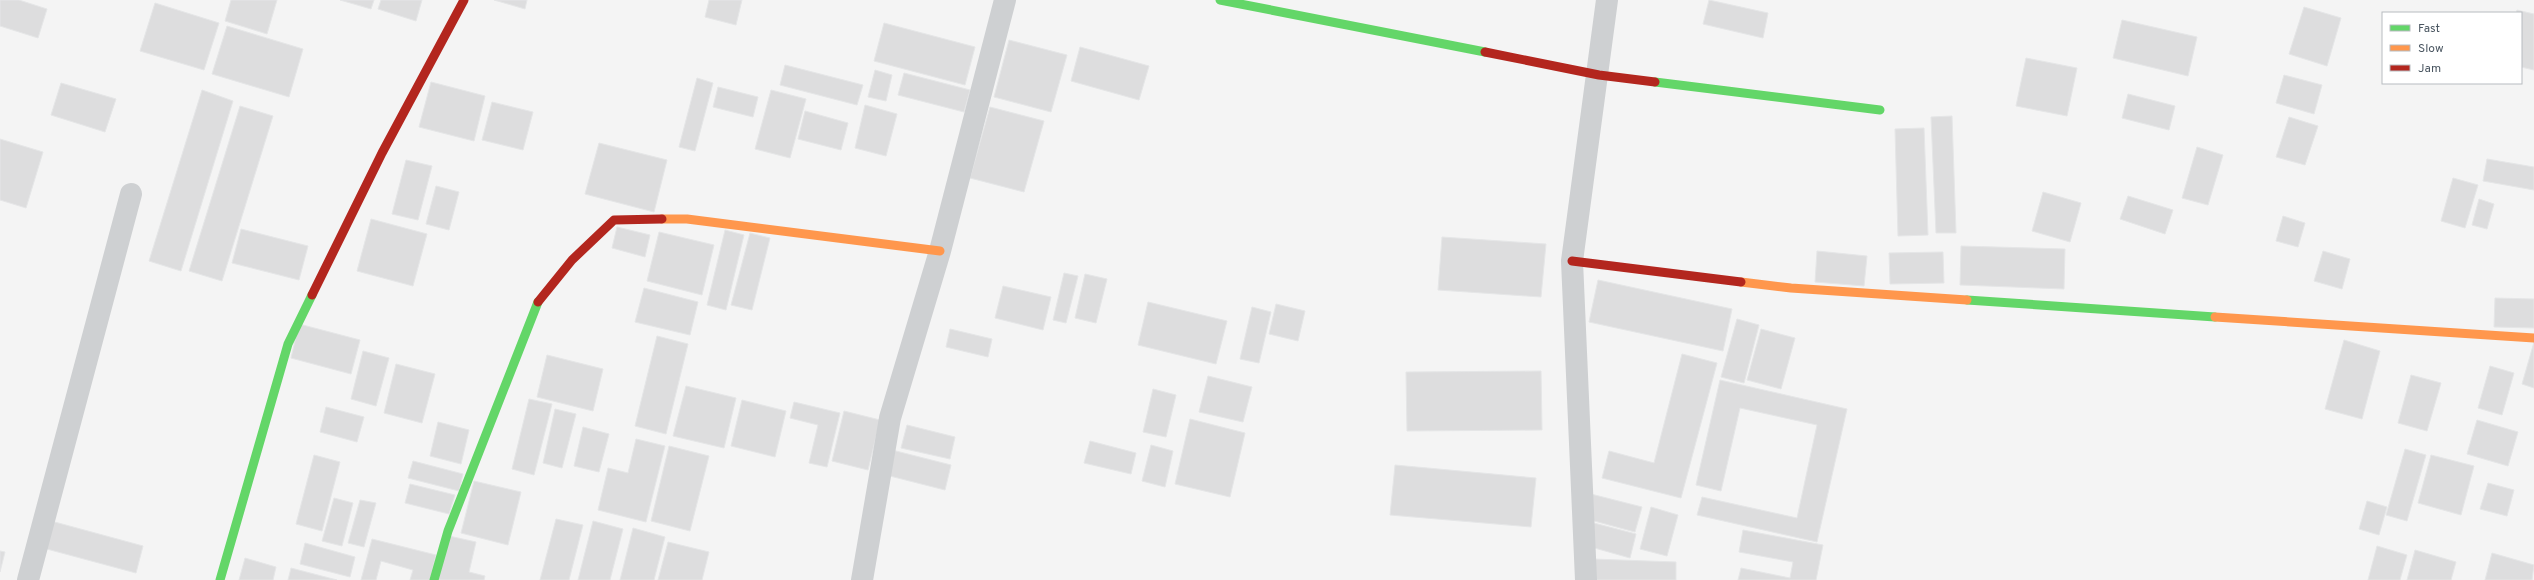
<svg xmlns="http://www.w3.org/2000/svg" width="2534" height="580" viewBox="0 0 2534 580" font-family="Overpass,sans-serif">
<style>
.building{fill:#ddddde;stroke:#e5e6e7}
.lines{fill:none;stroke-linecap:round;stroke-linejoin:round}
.street{stroke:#ced0d2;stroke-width:22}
.fast{stroke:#63d668;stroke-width:9}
.slow{stroke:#ff974d;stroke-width:9}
.jam{stroke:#b3261e;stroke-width:9}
</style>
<rect width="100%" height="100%" fill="#f4f4f4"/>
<path class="building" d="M0,0H19L47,9L38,38L0,26Z
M231,0H277L267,34L225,21Z
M340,0H374L371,9Z
M381,0H422L416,21L378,9Z
M494,0H527L525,9Z
M709,0H742L736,25L705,17Z
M1709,0L1768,13L1763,38L1703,24Z
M155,3L219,23L204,70L140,51Z
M2304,7L2341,18L2327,66L2289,54Z
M2517,10L2534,14V70L2521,67V13H2516Z
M2122,20L2197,37L2188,76L2113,58Z
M884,23L975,47L965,85L874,61Z
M227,26L303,49L289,97L212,74Z
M1009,40L1067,55L1051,112L994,97Z
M1080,47L1149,66L1139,100L1071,81Z
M2026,58L2077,68L2067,116L2016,106Z
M785,65L863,85L857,105L780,85Z
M875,70L892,75L886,101L868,97Z
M904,73L970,90L964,112L898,95Z
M2284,75L2322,85L2314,114L2276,103Z
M697,78L713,83L695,151L679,147Z
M431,82L485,96L474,141L419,127Z
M61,83L116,99L105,132L51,115Z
M718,87L758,97L753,117L713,107Z
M202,90L233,101L181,271L149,261Z
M771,90L806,99L790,158L755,149Z
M2128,94L2175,106L2169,130L2122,118Z
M492,102L533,112L523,150L482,140Z
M865,105L897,114L886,156L855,148Z
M240,106L273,116L222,281L189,271Z
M990,107L1044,121L1024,192L970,178Z
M805,111L848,123L841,150L798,139Z
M1952,116L1956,233H1936L1931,117Z
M2289,117L2318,126L2305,165L2276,157Z
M1924,128L1928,235L1898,236L1895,129Z
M0,139L43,152L26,208L0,200Z
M599,143L667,160L654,212L585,194Z
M2197,147L2223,155L2208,205L2182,198Z
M2487,159L2534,167V190L2483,181Z
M406,160L432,166L418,220L392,214Z
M2453,178L2478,185L2465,228L2441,221Z
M436,186L459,192L449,230L426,224Z
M2043,192L2081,203L2070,242L2032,231Z
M2128,196L2173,210L2165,234L2120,219Z
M2479,199L2494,204L2487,229L2472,225Z
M2283,216L2305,223L2298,247L2276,241Z
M371,219L427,234L413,286L357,271Z
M617,227L650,235L645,257L612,248Z
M241,229L308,246L299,280L232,263Z
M725,230L744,235L726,310L707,305Z
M659,232L714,245L702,295L647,281Z
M750,233L770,238L752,310L731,305Z
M1442,237L1546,244L1541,297L1438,290Z
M1961,246L2065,249L2064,289L1960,285Z
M1817,251L1867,256L1864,286L1815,282Z
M2323,251L2350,259L2342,289L2314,281Z
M1943,252L1944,283L1890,284L1889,253Z
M1064,273L1078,276L1066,323L1053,320Z
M1085,274L1107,279L1096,323L1075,318Z
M1598,280L1732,309L1723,351L1589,322Z
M1003,286L1051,297L1043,330L995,318Z
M644,288L698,302L690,335L635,322Z
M2495,298L2534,299V328L2494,327Z
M1148,302L1227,321L1216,364L1138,345Z
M1276,304L1305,311L1298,341L1269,334Z
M1252,307L1271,312L1259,363L1240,359Z
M1737,319L1759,325L1744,383L1721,377Z
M299,324L360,340L351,374L291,358Z
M950,329L992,339L988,357L946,347Z
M1761,329L1795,338L1781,389L1747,380Z
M657,336L688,344L666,434L635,426Z
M2344,340L2380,351L2362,419L2325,409Z
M2534,342V388L2522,384Z
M363,351L389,358L376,406L351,399Z
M1682,354L1717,363L1681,498L1602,478L1609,451L1654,463Z
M547,355L603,369L593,411L537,397Z
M396,364L435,374L422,423L384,413Z
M2490,366L2514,373L2502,415L2478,408Z
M1541,371L1542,430L1407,431L1406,372Z
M2411,375L2441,383L2427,431L2398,423Z
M1208,376L1252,387L1243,422L1199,412Z
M1720,380L1847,409L1817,542L1697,515L1702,497L1797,518L1817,425L1740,408L1721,491L1696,485Z
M686,386L736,398L724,448L673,436Z
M1153,389L1176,395L1166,437L1143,432Z
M529,399L552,404L534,475L512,469Z
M742,400L786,411L775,457L731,446Z
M794,402L840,413L827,467L809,463L818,425L790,418Z
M326,407L364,417L357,442L320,432Z
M555,409L576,414L562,468L543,463Z
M844,411L880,420L868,470L832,461Z
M1190,419L1245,433L1230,497L1175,484Z
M2477,420L2518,432L2508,466L2467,454Z
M438,422L469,430L461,464L430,456Z
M907,425L955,437L950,459L901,448Z
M583,427L609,434L599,472L574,466Z
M636,439L665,446L646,522L598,510L608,468L628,473Z
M1090,441L1136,453L1131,474L1084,463Z
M1151,445L1173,451L1165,487L1142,481Z
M669,446L709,456L690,531L651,521Z
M2405,449L2426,455L2407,521L2386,515Z
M892,450L951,465L945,490L886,475Z
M314,455L340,462L322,531L296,524Z
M2431,455L2474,466L2461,515L2418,503Z
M413,461L463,474L459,491L408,478Z
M1395,465L1536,478L1531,527L1390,515Z
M474,481L521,492L508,545L461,533Z
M2488,483L2514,490L2507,516L2480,509Z
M410,484L455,495L449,514L405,503Z
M1583,492L1642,507L1635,532L1576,516Z
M334,498L353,503L342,546L322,541Z
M360,500L376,503L364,547L348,543Z
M2367,501L2387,507L2379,535L2359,529Z
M1651,507L1678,515L1667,556L1640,549Z
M40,518L143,546L136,573L32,545Z
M556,519L583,525L569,580H540Z
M593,521L623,529L610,580H578Z
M1590,522L1636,534L1630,558L1584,545Z
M633,528L665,537L654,580H620Z
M1743,530L1823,545L1816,580H1738L1741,568L1790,578L1793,562L1739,552Z
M449,536L476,542L469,572L485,576L484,580H438Z
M372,539L436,555L430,580H410L413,570L381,561L376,580H361Z
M668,542L709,552L702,580H658Z
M305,543L355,557L350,577L300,564Z
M2377,546L2407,555L2400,580H2368Z
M2415,550L2456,562L2451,580H2407Z
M0,551L5,552L0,572Z
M2492,553L2534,565L2532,580H2485Z
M245,558L276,567L273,580H239Z
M1592,559L1676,562V580H1591Z
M291,568L337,580H288Z"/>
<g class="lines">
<path class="street" d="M28,580L131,194
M862,580L890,418L940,251L1005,0
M1586,580L1572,261L1607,0"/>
<path class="fast" d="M1220,0L1485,52
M1655,82L1880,110
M1967,300L2215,317
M220,580L288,344L312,295
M434,580L448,531L538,302"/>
<path class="slow" d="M662,219H687L940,251
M1741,282L1791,288L1967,300
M2215,317L2534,338"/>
<path class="jam" d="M1485,52L1599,75L1655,82
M1572,261L1741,282
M312,295L382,153L464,0
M538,302L572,260L614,220L662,219"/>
</g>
<rect x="2382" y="12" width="140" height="72" fill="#ffffff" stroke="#b7bbc0"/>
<rect x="2390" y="25" width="20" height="6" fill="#63d668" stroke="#b7bbc0"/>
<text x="2418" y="32" font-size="12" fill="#4a5661">Fast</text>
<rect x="2390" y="45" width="20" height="6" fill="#ff974d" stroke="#b7bbc0"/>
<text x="2418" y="52" font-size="12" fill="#4a5661">Slow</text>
<rect x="2390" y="65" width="20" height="6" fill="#b3261e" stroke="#b7bbc0"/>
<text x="2418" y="72" font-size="12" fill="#4a5661">Jam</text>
</svg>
